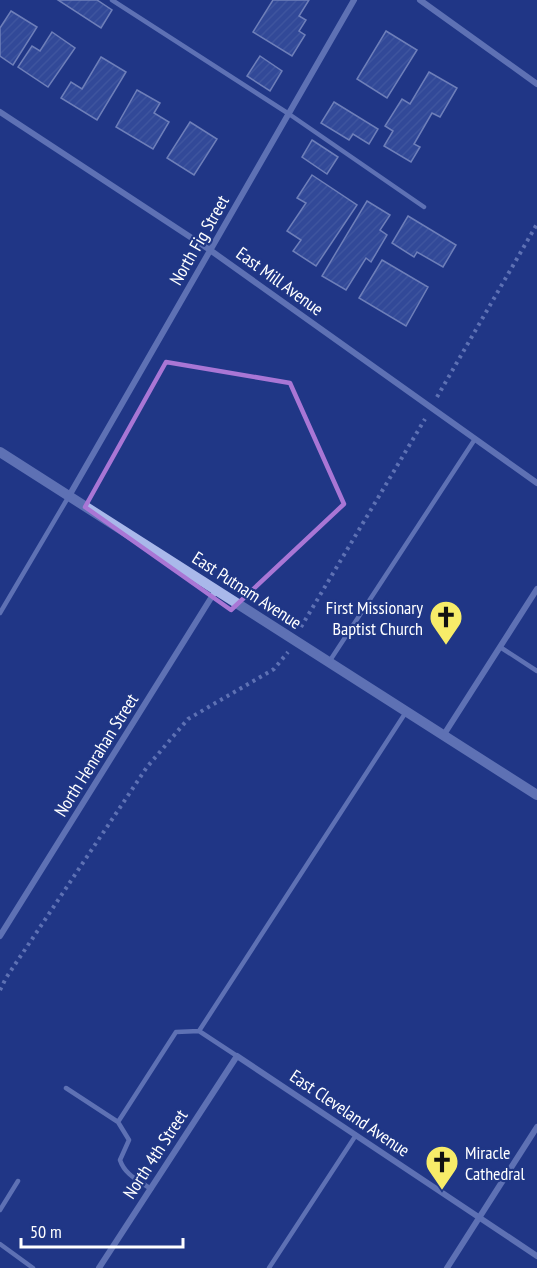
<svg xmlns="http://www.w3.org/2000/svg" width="537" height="1268" viewBox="0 0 537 1268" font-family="'PT Sans Narrow',sans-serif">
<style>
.building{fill:url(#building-hatch);stroke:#cdd7f7;stroke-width:1.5}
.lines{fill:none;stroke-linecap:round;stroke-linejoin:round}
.path{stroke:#a9b8ea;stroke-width:4;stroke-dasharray:3 4.5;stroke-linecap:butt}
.service{stroke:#a9b8ea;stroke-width:4.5}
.minor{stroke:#a9b8ea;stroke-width:6}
.tertiary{stroke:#a9b8ea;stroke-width:10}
.marked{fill:none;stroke:#a976d5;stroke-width:4.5;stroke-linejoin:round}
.labels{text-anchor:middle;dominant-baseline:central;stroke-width:4.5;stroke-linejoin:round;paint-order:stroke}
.street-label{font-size:18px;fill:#fff;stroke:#203786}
.poi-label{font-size:18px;fill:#fff;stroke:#203786;text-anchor:end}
</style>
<defs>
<pattern id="building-hatch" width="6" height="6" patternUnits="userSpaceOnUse" patternTransform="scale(1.5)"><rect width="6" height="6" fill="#4861ae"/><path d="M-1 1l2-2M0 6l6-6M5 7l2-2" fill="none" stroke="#6379ba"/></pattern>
</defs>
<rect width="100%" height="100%" fill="#203786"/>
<path class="building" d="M58,0H97L112,10L101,28Z
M273,0H309L299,16L306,20L299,31L305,35L292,56L253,32Z
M11,11L37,27L13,65L0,56V28Z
M386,31L417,50L387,98L357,79Z
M52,32L75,48L48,87L18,67L32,46L40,51Z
M260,56L282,71L270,91L247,76Z
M101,57L126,72L97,120L61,98L71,82L82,89Z
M429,72L457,88L440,117L432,113L414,144L420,147L411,162L384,146L393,131L385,126L402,99L410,104Z
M137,90L160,103L154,113L169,122L153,149L116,127Z
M334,102L378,129L369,144L353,134L349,140L321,123Z
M190,122L217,139L194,175L167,158Z
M312,140L338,157L327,174L302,157Z
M312,175L357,205L316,266L293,251L301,240L287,231L306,203L297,198Z
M367,201L390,215L380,230L387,235L371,262L366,258L346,290L322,276Z
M408,216L456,245L443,267L417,252L414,257L392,243Z
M382,260L428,287L406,326L359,298Z"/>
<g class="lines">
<path class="path" d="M437,397L537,224
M301,627L425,419
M0,990L6,978L147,767L188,719L274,669L288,652"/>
<path class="service" d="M112,0L289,114L424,207
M0,613L69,496
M500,647L537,671
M329,662L475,439
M199,1031L406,712
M66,1088L118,1122
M151,1189C138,1180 125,1175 120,1160L129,1140L118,1122L176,1032L199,1031L237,1056
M0,1210L18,1181
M0,1244L33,1268
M269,1268L356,1135"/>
<path class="minor" d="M420,0L537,84
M0,112L210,250L537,483
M69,496L354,0
M443,736L537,589
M0,936L216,590
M99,1268L237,1056L537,1256
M447,1268L537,1127"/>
<path class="tertiary" d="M0,452L537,795"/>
</g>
<path d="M0 0H537V1268H0ZM166,362L290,383L344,504L231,610L85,507Z" fill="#203786" fill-opacity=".55" fill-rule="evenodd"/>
<path class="marked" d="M166,362L290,383L344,504L231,610L85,507Z"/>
<defs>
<g id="church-pin" transform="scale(1.725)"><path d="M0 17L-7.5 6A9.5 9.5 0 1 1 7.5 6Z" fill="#f7ec69" stroke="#203786"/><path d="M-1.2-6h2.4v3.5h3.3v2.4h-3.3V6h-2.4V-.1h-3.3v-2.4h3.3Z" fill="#111"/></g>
</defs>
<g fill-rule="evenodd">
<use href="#church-pin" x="446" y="617"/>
<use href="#church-pin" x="442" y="1162"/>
</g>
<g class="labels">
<g class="street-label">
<text transform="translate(199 240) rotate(-60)">North Fig Street</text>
<text transform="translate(280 281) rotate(36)">East Mill Avenue</text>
<text transform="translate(247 590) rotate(33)">East Putnam Avenue</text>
<text transform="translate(96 755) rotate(-58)">North Henrahan Street</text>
<text transform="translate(350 1113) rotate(34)">East Cleveland Avenue</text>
<text transform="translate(155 1154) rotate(-57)">North 4th Street</text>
</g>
<g class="poi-label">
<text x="423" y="607">First Missionary<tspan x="423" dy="21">Baptist Church</tspan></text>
<text x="465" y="1152" text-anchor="start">Miracle<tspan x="465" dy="21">Cathedral</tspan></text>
</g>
</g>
<path d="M21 1238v9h162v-9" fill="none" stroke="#ffffff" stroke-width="3"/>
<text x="30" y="1238" font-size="18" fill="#ffffff" stroke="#203786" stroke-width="4.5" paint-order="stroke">50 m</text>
</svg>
